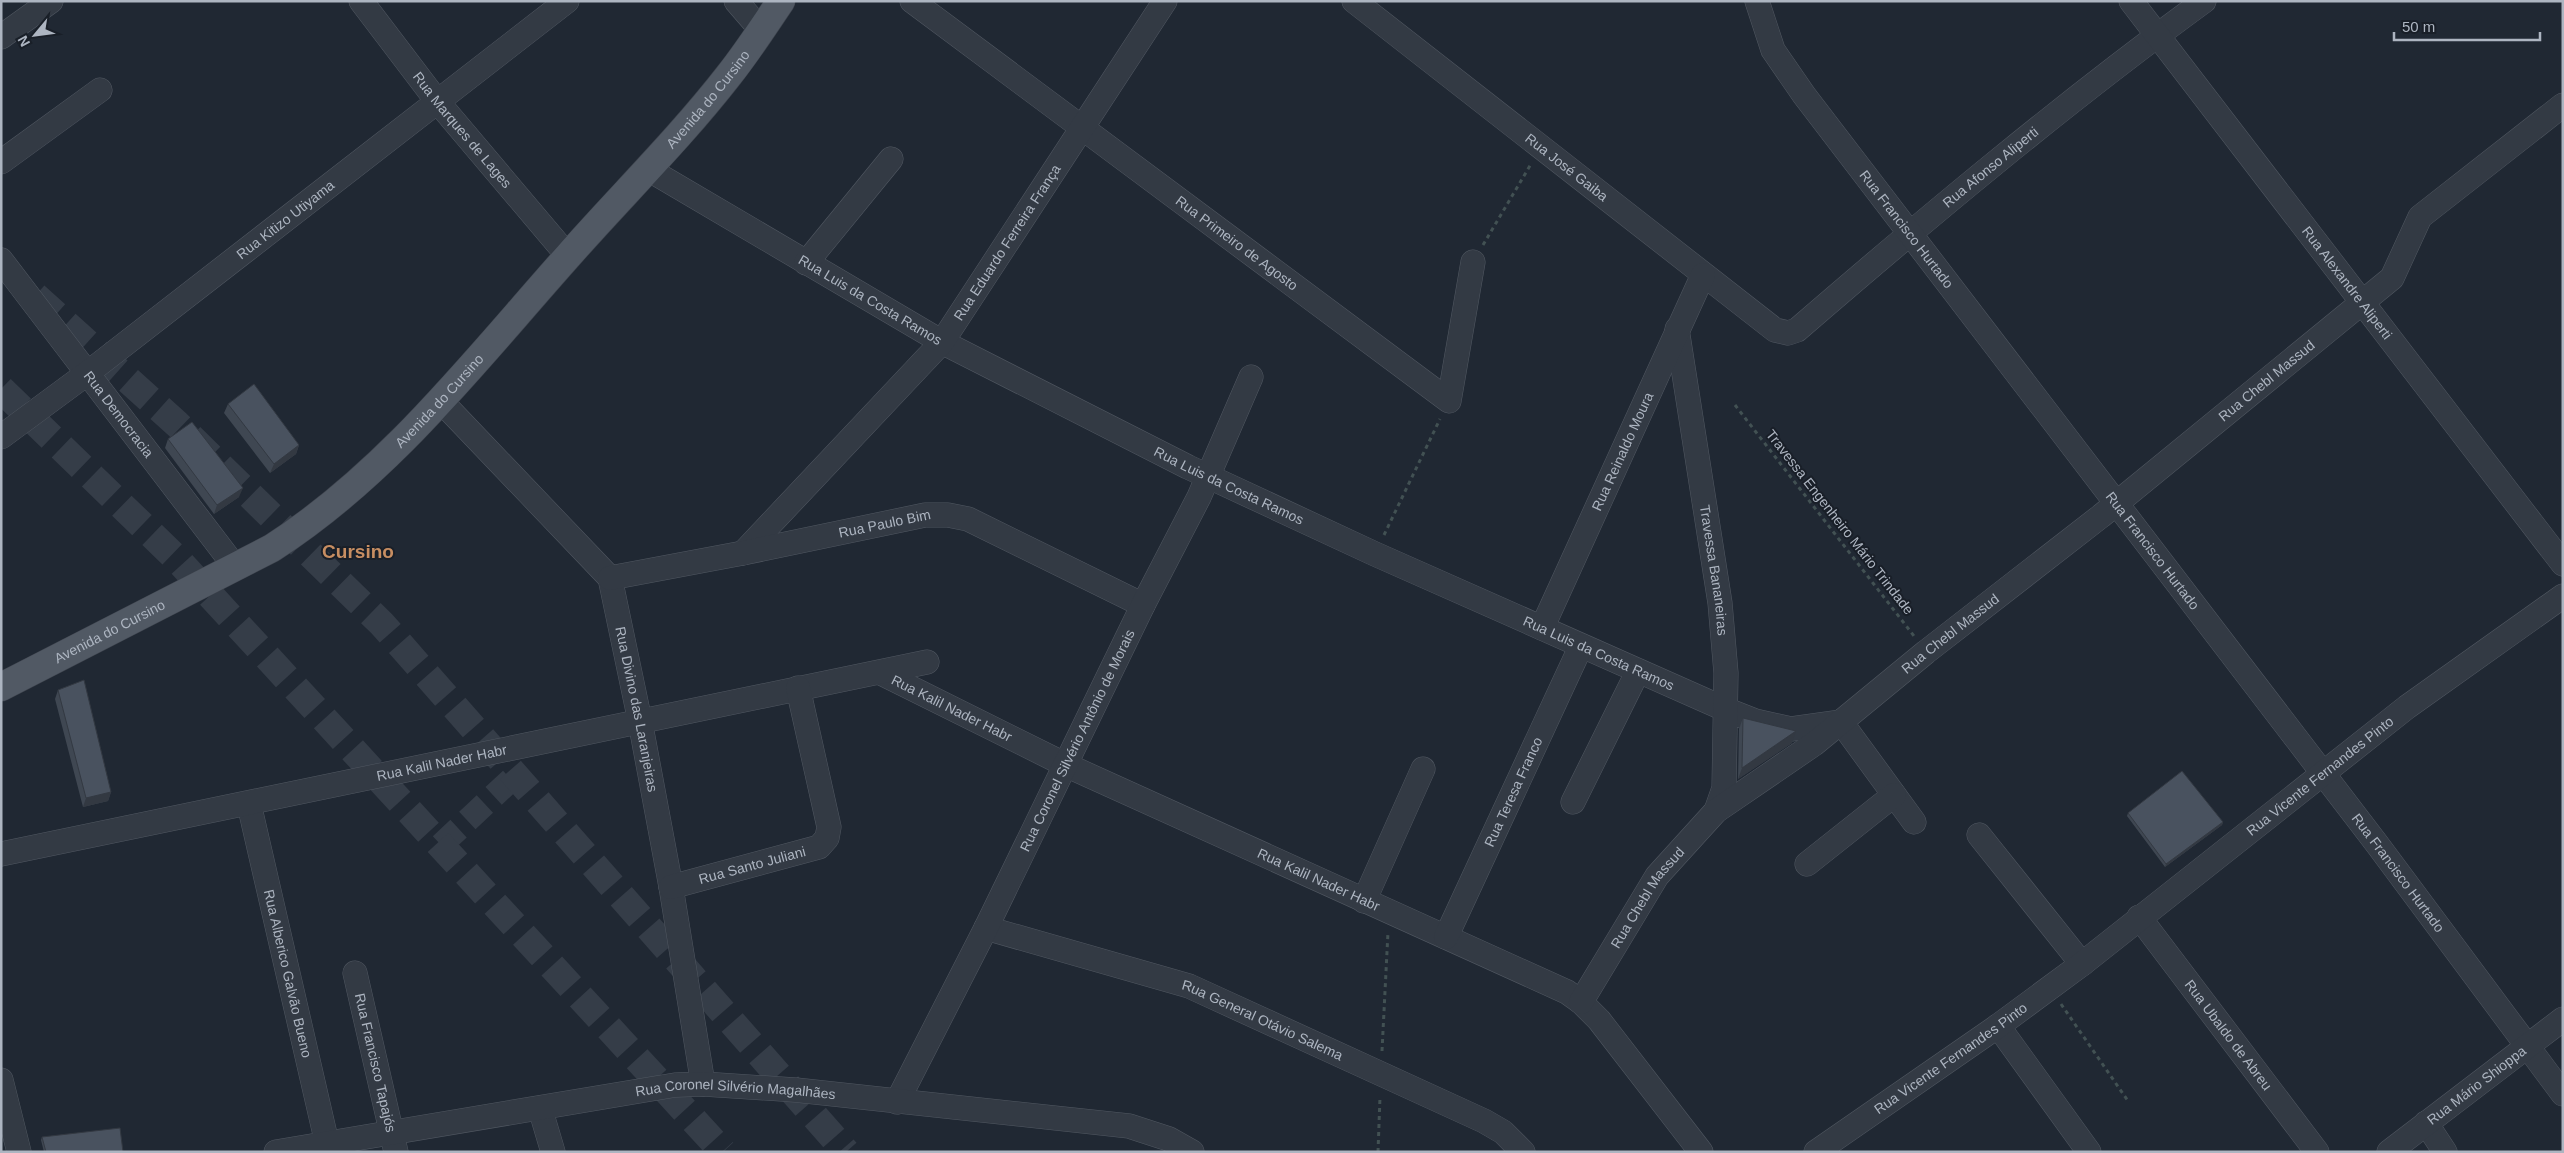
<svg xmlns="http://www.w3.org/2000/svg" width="2564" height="1153" viewBox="0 0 2564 1153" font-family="Arial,sans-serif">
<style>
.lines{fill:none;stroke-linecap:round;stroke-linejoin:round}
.minor-tunnel{stroke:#353d48;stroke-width:24;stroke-dasharray:24 12;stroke-linecap:butt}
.highway-tunnel{stroke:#353d48;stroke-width:28;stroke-dasharray:28 14;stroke-linecap:butt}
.minor-casing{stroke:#515862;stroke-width:25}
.major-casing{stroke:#3d434d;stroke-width:29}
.path{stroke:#425153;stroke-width:3;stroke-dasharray:4 4;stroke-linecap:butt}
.minor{stroke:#333a44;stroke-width:24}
.major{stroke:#515964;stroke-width:28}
.wall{fill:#3f4752}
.shaded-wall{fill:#333942}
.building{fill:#49525f;stroke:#333942}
.labels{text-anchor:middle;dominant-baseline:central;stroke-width:4;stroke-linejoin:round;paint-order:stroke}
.street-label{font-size:14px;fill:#adb5c1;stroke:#191f28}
.district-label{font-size:19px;font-weight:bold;fill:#c78e62;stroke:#191f28}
</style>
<rect width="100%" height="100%" fill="#202833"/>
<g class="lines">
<path class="minor-tunnel" d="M441,845L515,776"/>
<path class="highway-tunnel" d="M35,296L177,424L382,624L846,1152
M1,389L177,559L723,1152"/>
<g class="minor-casing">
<g id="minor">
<path id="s1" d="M361,1L437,101L568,256"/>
<path d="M736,1L761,30"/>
<path id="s2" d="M912,1L1449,401L1473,262"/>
<path id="s3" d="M1354,1L1775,330L1788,333L1797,330C1929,216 2063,104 2204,1"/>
<path id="s4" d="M1757,1L1773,50L1804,95L2377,844L2563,1094"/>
<path id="s5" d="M2131,1L2563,564"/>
<path d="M1,37L51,1"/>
<path d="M1,162L100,90"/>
<path id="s6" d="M648,169L942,342L1188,467L1375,554L1727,710L1755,721L1791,729L1841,722L1914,822"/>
<path id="s7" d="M1,260L236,568"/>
<path d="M806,263L891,159"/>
<path id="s8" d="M1677,329L1720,603L1726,673L1724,788L1716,811"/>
<path id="s9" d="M440,400L610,578L640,721L671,887L703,1084"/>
<path id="s10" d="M1,437L89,372L567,1"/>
<path id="s11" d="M743,553L942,342L1165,1"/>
<path id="s12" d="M610,578L743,553L925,515H948L968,519L1143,605"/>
<path id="s13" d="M1542,628L1703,275"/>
<path id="s14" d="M881,673L1066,765L1567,992L1581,1002L1599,1020L1701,1152"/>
<path d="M1573,802L1638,671"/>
<path id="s15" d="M249,804L327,1143"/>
<path d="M1979,835L2082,964"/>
<path id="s16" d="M1,854L927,662"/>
<path d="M1807,864L1894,795"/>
<path id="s17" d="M671,887L819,847L827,838L829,827L798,688"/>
<path d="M1364,901L1423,769"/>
<path id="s18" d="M2139,917L2317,1152"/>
<path id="s19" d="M986,928L1189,986L1484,1121L1503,1132L1523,1152"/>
<path id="s20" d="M1446,937L1581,646"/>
<path id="s21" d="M355,973L396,1152"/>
<path id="s22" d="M1581,1002L1657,876L1716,811L1814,744L1926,652L2101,516L2392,278L2420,217L2563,105"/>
<path d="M1998,1026L2089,1152"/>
<path d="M1,1080L19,1152"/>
<path id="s23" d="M897,1102L986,928L1143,605L1199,497L1251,377"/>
<path d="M540,1108L553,1152"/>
<path d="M2426,1123L2445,1152"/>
<path id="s24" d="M276,1152L675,1085L703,1084L796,1090L1129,1126L1169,1139L1192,1152"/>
<path id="s25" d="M1816,1152L1998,1026L2082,964L2407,707L2563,596"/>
<path id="s26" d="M2389,1152L2563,1019"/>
</g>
</g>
<g class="major-casing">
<g id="major">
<path id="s27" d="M1,687L272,548C389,473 477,358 569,255C622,195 680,138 729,75C748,51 764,26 781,1"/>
</g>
</g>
<path class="path" d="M1483,245L1531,164
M1735,405L1914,636
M1384,535L1440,419
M2061,1004L2128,1101
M1382,1051L1388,932
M1378,1152L1380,1097"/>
<use href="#minor" class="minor"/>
<use href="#major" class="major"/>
</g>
<path class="wall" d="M228,404L299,445L296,454L270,473L224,413Z
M168,439L239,497L214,514L165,448Z
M58,690L111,792L108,801L83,807L55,699Z
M1743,718L1792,743L1738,779L1739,729Z
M2128,813L2223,822L2222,825L2165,867L2127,816Z
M42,1137L123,1152H44L41,1140Z"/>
<path class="shaded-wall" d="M299,445L296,454L270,473L274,464Z
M243,488L239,497L214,514L217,505Z
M1796,731L1792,743L1738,779L1742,768Z
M111,792L108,801L83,807L86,798Z
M2223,822L2222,825L2165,867L2166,864Z"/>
<path class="building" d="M254,384L299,445L274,464L228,404Z
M192,422L243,488L217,505L168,439Z
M84,680L111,792L86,798L58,690Z
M1743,718L1796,731L1742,768Z
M2182,771L2223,822L2166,864L2128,813Z
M120,1128L123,1152H46L42,1137Z"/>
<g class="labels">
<g class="street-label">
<text stroke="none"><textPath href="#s27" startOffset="932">Avenida do Cursino</textPath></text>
<text stroke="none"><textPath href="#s1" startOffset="164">Rua Marques de Lages</textPath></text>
<text stroke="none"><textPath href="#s3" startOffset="810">Rua Afonso Aliperti</textPath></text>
<text stroke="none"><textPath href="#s3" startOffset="270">Rua José Gaiba</textPath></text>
<text stroke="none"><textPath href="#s10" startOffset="358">Rua Kitizo Utiyama</textPath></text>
<text stroke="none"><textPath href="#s4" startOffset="275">Rua Francisco Hurtado</textPath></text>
<text stroke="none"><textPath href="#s2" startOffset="405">Rua Primeiro de Agosto</textPath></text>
<text stroke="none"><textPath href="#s11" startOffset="409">Rua Eduardo Ferreira França</textPath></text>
<text stroke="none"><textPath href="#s5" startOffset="355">Rua Alexandre Aliperti</textPath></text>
<text stroke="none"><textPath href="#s6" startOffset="258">Rua Luis da Costa Ramos</textPath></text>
<text stroke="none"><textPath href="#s22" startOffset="934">Rua Chebl Massud</textPath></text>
<text stroke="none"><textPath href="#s27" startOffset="528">Avenida do Cursino</textPath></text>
<text stroke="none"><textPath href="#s7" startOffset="194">Rua Democracia</textPath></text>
<text stroke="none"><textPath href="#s13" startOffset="194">Rua Reinaldo Moura</textPath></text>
<text stroke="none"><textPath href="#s6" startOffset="662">Rua Luis da Costa Ramos</textPath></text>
<text transform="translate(1840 522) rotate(52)">Travessa Engenheiro Mário Trindade</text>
<text stroke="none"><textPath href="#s12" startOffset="280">Rua Paulo Bim</textPath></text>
<text stroke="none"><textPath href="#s4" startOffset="680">Rua Francisco Hurtado</textPath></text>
<text stroke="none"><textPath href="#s8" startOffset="244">Travessa Bananeiras</textPath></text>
<text stroke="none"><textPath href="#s27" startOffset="122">Avenida do Cursino</textPath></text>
<text stroke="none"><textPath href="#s22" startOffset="529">Rua Chebl Massud</textPath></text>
<text stroke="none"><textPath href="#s6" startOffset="1068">Rua Luis da Costa Ramos</textPath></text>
<text stroke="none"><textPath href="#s14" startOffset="79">Rua Kalil Nader Habr</textPath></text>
<text stroke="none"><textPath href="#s9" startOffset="380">Rua Divino das Laranjeiras</textPath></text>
<text stroke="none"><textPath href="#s23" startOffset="404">Rua Coronel Silvério Antônio de Morais</textPath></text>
<text stroke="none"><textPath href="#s16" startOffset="450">Rua Kalil Nader Habr</textPath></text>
<text stroke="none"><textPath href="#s25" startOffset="629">Rua Vicente Fernandes Pinto</textPath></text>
<text stroke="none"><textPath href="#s20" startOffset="160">Rua Teresa Franco</textPath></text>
<text stroke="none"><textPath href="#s17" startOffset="84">Rua Santo Juliani</textPath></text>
<text stroke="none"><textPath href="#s4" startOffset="1085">Rua Francisco Hurtado</textPath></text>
<text stroke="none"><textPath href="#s14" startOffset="484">Rua Kalil Nader Habr</textPath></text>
<text stroke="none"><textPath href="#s22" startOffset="124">Rua Chebl Massud</textPath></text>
<text stroke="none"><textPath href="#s15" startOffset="174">Rua Alberico Galvão Bueno</textPath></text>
<text stroke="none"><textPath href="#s19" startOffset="292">Rua General Otávio Salema</textPath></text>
<text stroke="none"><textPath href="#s18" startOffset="148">Rua Ubaldo de Abreu</textPath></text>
<text stroke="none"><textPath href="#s25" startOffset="164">Rua Vicente Fernandes Pinto</textPath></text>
<text stroke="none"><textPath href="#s21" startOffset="92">Rua Francisco Tapajós</textPath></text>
<text stroke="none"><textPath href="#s26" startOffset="110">Rua Mário Shioppa</textPath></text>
<text stroke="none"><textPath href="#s24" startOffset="465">Rua Coronel Silvério Magalhães</textPath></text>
</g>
<g class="district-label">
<text x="358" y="551">Cursino</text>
</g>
</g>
<rect width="2564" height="1153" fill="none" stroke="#adb5c1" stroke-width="5"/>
<g transform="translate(35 35) rotate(241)" stroke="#191f28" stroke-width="4" paint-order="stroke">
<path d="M0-4L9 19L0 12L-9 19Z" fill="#adb5c1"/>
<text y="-8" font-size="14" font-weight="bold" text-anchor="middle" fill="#adb5c1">N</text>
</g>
<path d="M2394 32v8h146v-8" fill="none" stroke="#adb5c1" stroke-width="2.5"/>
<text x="2402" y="32" font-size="15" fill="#adb5c1" stroke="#191f28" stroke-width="4" paint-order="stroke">50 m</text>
</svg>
